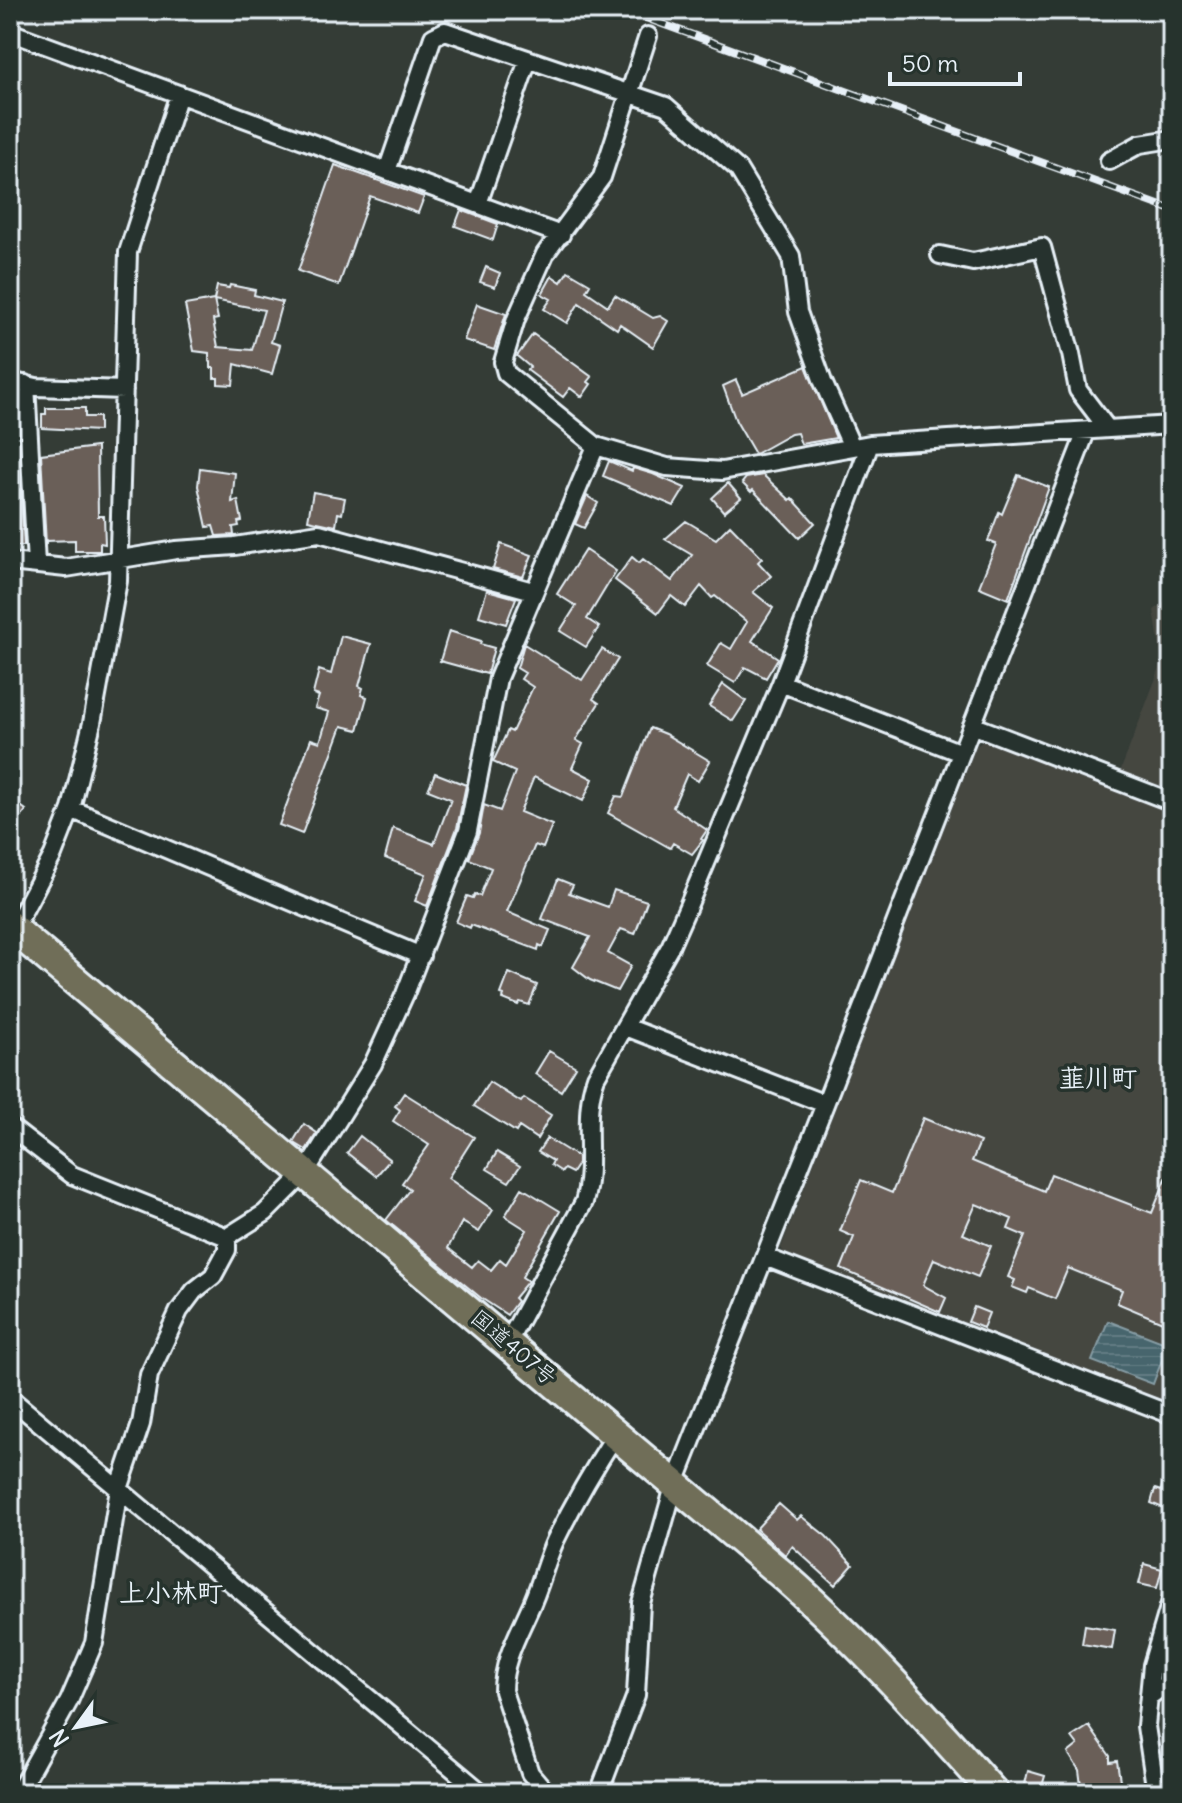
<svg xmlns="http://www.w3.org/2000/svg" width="1182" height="1803" viewBox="0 0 1182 1803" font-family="Delius,'Klee One',sans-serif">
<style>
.built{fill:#444640}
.water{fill:url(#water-rules);stroke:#879da5;stroke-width:2}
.building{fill:#6b5f58;stroke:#e8f1f8;stroke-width:2}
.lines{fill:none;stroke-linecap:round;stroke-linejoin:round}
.minor-casing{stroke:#e8f1f8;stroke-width:22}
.trunk-casing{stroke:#e8f1f8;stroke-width:34}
.minor{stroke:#26332d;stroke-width:16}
.trunk{stroke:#706e59;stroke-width:28}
.rail-casing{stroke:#e8f1f8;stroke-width:8}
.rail{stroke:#26332d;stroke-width:5;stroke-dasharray:15;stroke-linecap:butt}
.labels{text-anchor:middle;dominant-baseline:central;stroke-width:7;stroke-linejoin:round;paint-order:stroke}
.street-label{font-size:22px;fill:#e8f1f8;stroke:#26332d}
.quarter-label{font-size:26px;font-weight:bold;fill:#e8f1f8;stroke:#26332d}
</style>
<defs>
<pattern id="water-rules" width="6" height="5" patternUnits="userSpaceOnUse" patternTransform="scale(2)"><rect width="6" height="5" fill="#47656d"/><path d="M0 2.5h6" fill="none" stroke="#627c83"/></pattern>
</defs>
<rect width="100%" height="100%" fill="#343c36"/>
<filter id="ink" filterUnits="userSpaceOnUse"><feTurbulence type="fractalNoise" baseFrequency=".0125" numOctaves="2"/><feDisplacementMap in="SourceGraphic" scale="16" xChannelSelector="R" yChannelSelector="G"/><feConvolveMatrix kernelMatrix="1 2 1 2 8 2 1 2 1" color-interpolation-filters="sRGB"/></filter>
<g filter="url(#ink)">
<path class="built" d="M1172,597V794L1120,772L1162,662L1154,610Z
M987,739L1172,811V1390L1168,1401L1161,1403L785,1255L781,1248L976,746Z"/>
<path class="water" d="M1108,1321L1168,1344L1153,1384L1092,1361Z"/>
<path class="building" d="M335,165L424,197L418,213L370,196L339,285L298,271Z
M461,210L498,224L493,240L455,226Z
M486,267L500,273L495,287L480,282Z
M568,271L590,284L586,291L608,306L615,295L653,318L660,316L668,321L653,347L620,324L617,329L579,303L567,323L544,309L551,299L542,294L552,276L561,282Z
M230,285L255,290L254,295L282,302L271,342L280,345L272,374L235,364L233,385L218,384V378H214V368H211V362L209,361V353L194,351L185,305L214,300L218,319L213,320L218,347L252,350L264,310L214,300L217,286L229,288Z
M477,304L506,314L494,350L464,340Z
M533,334L592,377L588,382L591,384L582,397L570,388L563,397L527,370L530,367L517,356Z
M806,366L836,438L801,444L797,433L791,434L755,454L736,421L723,386L736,380L742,394Z
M46,408H85V417H99V431L42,428V414H46Z
M97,447L98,516H104L105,544L100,543V551H75V540L46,541V545L41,454Z
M609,461L632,471L633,468L653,474L685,488L674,506L603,476Z
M200,468L235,473L232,502L238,500L242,521L238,522L239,526L233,527L234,535L216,536L213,526L207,527L198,486Z
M763,475L790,500L792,498L815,523L799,538L753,490L751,492L742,483L746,478Z
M1018,475L1049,487L1008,599L979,587L996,544L988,541L999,512L1002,514Z
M20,481L24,546H10V482Z
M728,483L741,498L724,512L712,498Z
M313,492L345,498L342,514L338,513L336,526L308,520Z
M587,496L598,503L584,528L575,524Z
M686,521L716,539L730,525L762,558L758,562L771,576L753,592L773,608L752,641L778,658L766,678L745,667L735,683L707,666L721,643L731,649L747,622L715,596L712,598L701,586L685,607L671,596L658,613L615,580L632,557L639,563L643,559L672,581L692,555L665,539Z
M501,544L532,555L523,577L493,569Z
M585,550L616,571L587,619L599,627L586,647L560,631L576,606L557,594Z
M487,590L516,598L506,624L479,616Z
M449,631L481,641L480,644L494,648L487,674L440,661Z
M341,636L371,644L359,686L363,688L361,695L367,697L358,730L342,726L302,834L279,825L311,739L320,742L329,712L315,708L319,696L313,694L319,670L331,674Z
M524,644L582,680L602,649L618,659L593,699L599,703L576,740L583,744L572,768L593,779L583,801L534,777L520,812L552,825L543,848L535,845L507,912L550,930L543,947L539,945L538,950L471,925L470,928L456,922L467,896L473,898L475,894L480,896L491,868L469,859L479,833L484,805L500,811L515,772L493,762L508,730L512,732L533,687L521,679L525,673L517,668Z
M723,684L746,701L733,721L709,706Z
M650,728L665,734L710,761L698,781L687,774L673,807L707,830L701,839L703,840L692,854L673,843L670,848L608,813L616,796L623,797Z
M435,773L466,785L457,828L427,906L415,901L426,874L385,858L393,828L434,844L451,799L428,790Z
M10,798L26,810L10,831Z
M558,879L573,885L569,893L608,907L614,890L647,901L635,934L621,929L608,953L631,966L617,991L590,980L573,967L590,937L542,919Z
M509,973L537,985L529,1005L520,1002L518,1005L503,999L504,995L501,994Z
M549,1051L576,1067L561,1091L535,1074Z
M489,1082L521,1102L524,1098L551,1115L537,1139L519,1127L516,1132L474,1106Z
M404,1093L474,1137L448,1178L493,1210L479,1232L462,1222L448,1248L472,1267L478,1260L491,1270L500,1259L506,1264L527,1230L505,1216L522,1188L560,1211L522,1277L528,1281L514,1298L517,1301L507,1315L481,1298L386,1220L410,1189L402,1183L429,1145L393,1121L400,1110L395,1106Z
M923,1118L980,1142L972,1161L1044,1191L1051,1174L1152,1213L1172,1164V1326L1117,1303L1122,1290L1068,1268L1055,1299L1029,1288L1027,1293L1012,1287L1015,1280L1008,1277L1025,1236L1008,1229L1012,1219L976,1204L963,1234L991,1246L978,1277L934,1259L923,1285L946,1298L940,1312L841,1269L854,1237L840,1231L861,1180L892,1193Z
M304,1124L317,1133L306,1150L293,1142Z
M360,1136L390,1160L376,1176L347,1153Z
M547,1138L578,1157V1164L572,1173L564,1169L562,1172L551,1165L553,1161L538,1152Z
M497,1152L520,1166L509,1182L487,1169Z
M974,1307L989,1313L983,1328L968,1322Z
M1165,1468L1172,1469V1512L1151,1503L1155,1489L1161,1491Z
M779,1504L797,1520L801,1516L826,1536L853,1565L835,1585L792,1546L785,1555L756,1529Z
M1144,1564L1162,1569L1157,1588L1139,1584Z
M1085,1625L1115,1630L1112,1649L1082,1644Z
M1089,1726L1110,1756V1762L1117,1761L1122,1793H1082L1079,1770L1068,1753L1078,1745L1072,1737Z
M1028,1771L1045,1776L1040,1793H1023Z"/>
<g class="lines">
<g class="minor-casing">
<path id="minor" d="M656,11V10
M10,32L561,235
M648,36L602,177L545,254L516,319L503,362L506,373L596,446L667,467L722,471L870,444L1172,425
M1109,161L1140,144L1172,139
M387,171L433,37L445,31L666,106L738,169L791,256L798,312L823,382L852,447
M478,204L528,60
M940,255L973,262L1042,247L1071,354L1078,390L1107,428
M10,381L36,387L124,390
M26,384L36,564
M10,562L66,568L176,550L235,546L319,533L533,591
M781,683L961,753
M972,725L1172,802
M71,809L421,956
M14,929L53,855L71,809L92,723L118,581L128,252L179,94
M626,1027L825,1104
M10,1127L72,1175L227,1237
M765,1257L1172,1415
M508,1342L584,1202C596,1161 581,1117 596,1077L670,947L689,904L781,683L870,444
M10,1398L482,1793
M1150,1696L1172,1680
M18,1793L69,1701L94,1643L119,1489L141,1424L149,1375L179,1311L194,1291L213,1276L227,1250V1237L265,1213L305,1173L373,1064L405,994L468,831L498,678L596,446
M547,1793L530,1773L503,1691C503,1661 517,1637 529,1610C540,1588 545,1563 555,1541C573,1504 594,1468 616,1434
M599,1793L636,1695L641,1603L675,1483L825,1104L1086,432
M1156,1793L1146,1726L1152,1665L1172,1597"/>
</g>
<g class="trunk-casing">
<path id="trunk" d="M10,926L785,1577C861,1644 927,1718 994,1793"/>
</g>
<use href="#minor" class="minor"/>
<use href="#trunk" class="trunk"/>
<g class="rail-casing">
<path id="rail" d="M624,10L1172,210"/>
</g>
<use href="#rail" class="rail"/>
</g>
</g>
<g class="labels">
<g class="street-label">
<text transform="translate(514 1347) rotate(40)">国道407号</text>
</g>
<g class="quarter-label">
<text x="1098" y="1077">韮川町</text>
<text x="171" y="1592">上小林町</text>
</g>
</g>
<rect width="1182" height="1803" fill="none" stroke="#26332d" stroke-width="40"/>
<rect x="20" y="20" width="1142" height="1763" fill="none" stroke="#e8f1f8" stroke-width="3" filter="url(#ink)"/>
<g transform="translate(76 1727) rotate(237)" stroke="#26332d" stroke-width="6" paint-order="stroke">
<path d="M0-6L14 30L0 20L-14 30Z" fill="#e8f1f8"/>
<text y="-12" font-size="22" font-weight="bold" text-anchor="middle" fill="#e8f1f8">N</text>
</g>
<path d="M890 72v12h130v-12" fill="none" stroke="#e8f1f8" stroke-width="4"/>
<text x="902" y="72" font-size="24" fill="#e8f1f8" stroke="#26332d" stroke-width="6" paint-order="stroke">50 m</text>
</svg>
